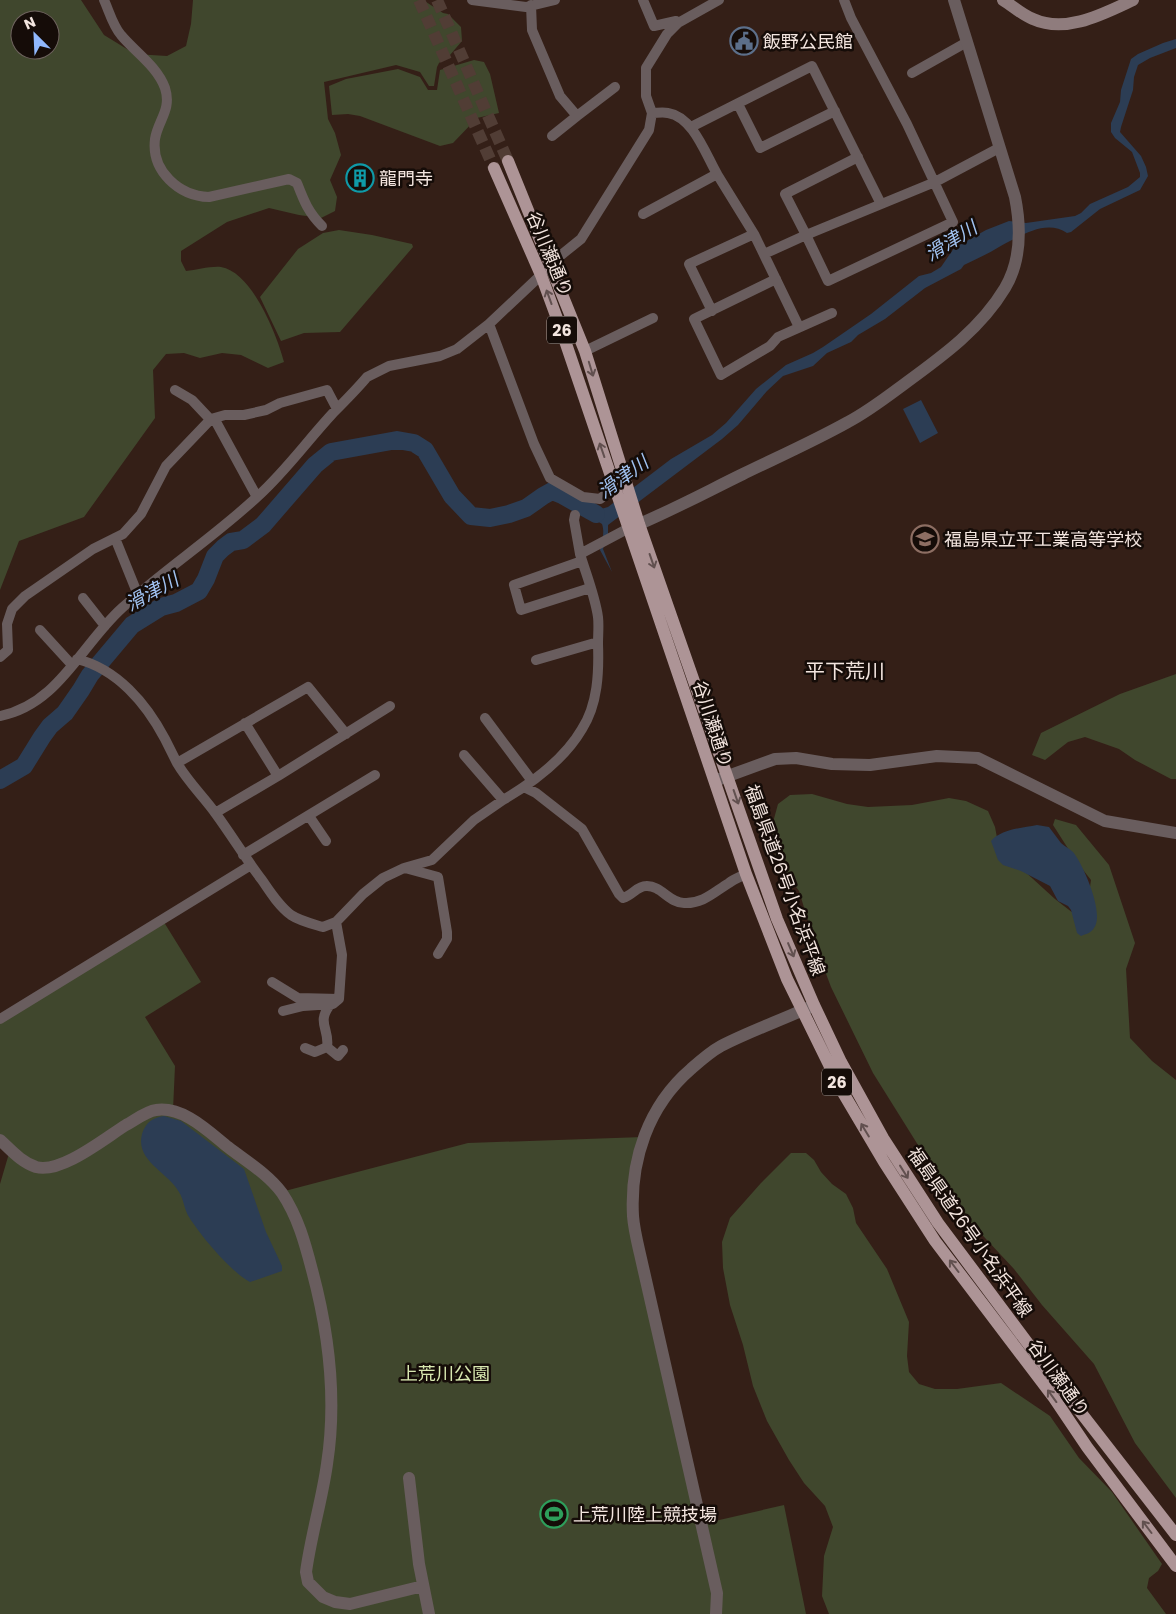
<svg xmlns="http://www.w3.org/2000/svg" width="1176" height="1614" viewBox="0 0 1176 1614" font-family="Poppins,'Noto Sans JP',sans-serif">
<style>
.green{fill:#40472d;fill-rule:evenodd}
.water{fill:#2c3d54}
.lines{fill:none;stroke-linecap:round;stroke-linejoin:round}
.river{stroke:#2c3d54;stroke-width:18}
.primary-tunnel{stroke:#513d35;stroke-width:12;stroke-dasharray:12 6;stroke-linecap:butt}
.minor{stroke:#695d5e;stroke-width:10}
.tertiary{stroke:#695d5e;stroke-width:12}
.secondary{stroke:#8f7c7d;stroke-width:12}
.primary{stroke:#ad9496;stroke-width:12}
.oneway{stroke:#61504f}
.labels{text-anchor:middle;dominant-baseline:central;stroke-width:5;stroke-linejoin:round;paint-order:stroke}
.shield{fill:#150c08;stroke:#b0a49e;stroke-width:1}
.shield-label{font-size:16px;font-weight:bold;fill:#f3e5df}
.poi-label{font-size:18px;fill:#f3e5df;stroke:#150c08;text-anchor:start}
.street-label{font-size:18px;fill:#f3e5df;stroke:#150c08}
.park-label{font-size:18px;fill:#d8e8b0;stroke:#150c08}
.water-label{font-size:19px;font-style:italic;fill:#a0c2f1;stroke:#150c08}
.quarter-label{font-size:20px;fill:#f3e5df;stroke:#150c08}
</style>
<rect width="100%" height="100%" fill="#341f17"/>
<path class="green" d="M0,0H81L104,35L135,54L167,56L186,46L191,24L193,0H423L443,13L448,14L461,27L462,41L450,55L439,63L437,67L434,86H429L420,72L396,65L324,82L328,119L335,133L341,155L330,180L337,197L335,211L321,218L299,215L269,208L227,222L181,251V261L186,271C197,270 210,266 221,267C252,272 277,335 284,362L268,368L241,355L222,353L200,358L184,353L166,354L153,370L155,418L84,517L19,541L0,590ZM20,20H50V50H20Z
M474,60L484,62L490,74L499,113L477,118L453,143L440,146L360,116L348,114L332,115L329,86L346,79L398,69L420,77L428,90H437L440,70Z
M339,230L372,235L412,244L413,247L340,332L304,333L281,341L260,297L298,249L323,233Z
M1176,674V779H1171L1135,760L1119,749L1085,737L1068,742L1045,760L1032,755L1041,733L1120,694Z
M812,794L847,804L868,807L912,805L949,798L966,801L988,811L995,827L999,848L1055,899L1073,913L1087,907L1091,880L1076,861L1053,825L1055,819L1076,825L1109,865L1135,943L1126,969L1130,1038L1152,1061L1176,1080V1498L1135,1443L1094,1364L1042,1305L1014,1269L958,1209L873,1073L831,987L816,947L799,891L776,860L772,826L778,804L790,795Z
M162,919L201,982L145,1017L175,1066L173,1110L281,1192L468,1143L643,1137L633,1218L702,1524L784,1505L806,1614H0V1184L10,1150L0,1140V1019Z
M791,1153H806L814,1160L821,1172L832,1184L846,1194L853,1208L856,1223L887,1269L909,1322L907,1356L909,1372L919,1384L935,1389H957L1001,1383L1050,1416L1079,1458L1112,1492L1162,1564L1158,1571L1149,1578L1147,1588L1166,1614H829L822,1596L824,1556L833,1527L825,1506L804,1483L789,1460L767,1421L753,1386L743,1345L730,1305L723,1268L722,1242L730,1218L761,1183Z"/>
<path class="water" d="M1176,39V48L1150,58L1138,65L1134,77L1133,90L1121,127L1120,132L1141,156L1146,167L1148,176L1140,190L1100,209L1071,232L1067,233C1046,218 1018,237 999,247C988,254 976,259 964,265L961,269L925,288L885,319L858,335L851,342L827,353L813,366L783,376L767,391L738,425L722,439L608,525V535L603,549L612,572L600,550C602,541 605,533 602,524L575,508L578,499L601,509L608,507L671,459L712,435L726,423L756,389L786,365L813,353L823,347L871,314L919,276L931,273L941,267L954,248L986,230L1009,221L1026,223L1075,216L1081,213L1090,204L1128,187L1140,177V173L1132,152L1115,138L1111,132V123L1120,102L1121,90L1131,59L1138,54L1163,43Z
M921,400L938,433L920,443L903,409Z
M1037,825L1049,827C1053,832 1057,838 1061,843C1064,846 1070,849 1073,852C1083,864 1105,914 1094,928C1091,933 1086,934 1081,936L1077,933L1071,910L1068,906L1058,901L1050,886L1021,871L1003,865L998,860L991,841C1002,829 1022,828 1037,825Z
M164,1116L181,1121L244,1169L266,1232L282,1266V1271L250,1282C230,1271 201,1236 189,1217C184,1209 184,1200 179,1192C168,1172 135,1161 142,1134C146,1122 152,1118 164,1116Z"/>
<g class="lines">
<path class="river" d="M0,780L24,766L42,737L50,726L65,713L81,690L90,675L132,625L161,607L176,603L199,591L206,579L215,556L223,548L231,542L243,540L263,525L315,465L331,452L397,440L414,443L425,450L452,496L471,516L490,518L509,514L526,508L543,496L552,491L562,495L596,514"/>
<path class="primary-tunnel" d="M419,0L494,168
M437,0L508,161"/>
<path class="minor" d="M104,0C109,11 113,26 121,35C135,52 157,66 165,88C172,110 158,120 155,139C151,171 179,196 209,197L289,179L297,183C304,201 308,212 322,226
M472,0L526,7L555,0
M643,0L654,26L676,21L678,23
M531,5L532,30L560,96L577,116L615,87
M912,73L967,42
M738,104L760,148L835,111
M691,127L812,66L881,204
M552,136L577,116
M858,157L785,194L806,235L935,182L999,148
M717,174L754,234L799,327
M643,214L717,174C705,153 693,117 668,113C663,112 657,113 652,113
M764,254L806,235L828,281L953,222L907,124L851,18L844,0
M776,279L694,319L721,375L770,346L778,337L832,313
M712,311L689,264L754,234
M489,324L534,444L550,478L583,497L600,499L615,487
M585,351L653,318
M175,390L192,400L208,417L215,420L257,497
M575,515L574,520L580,554
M115,538L138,595
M582,561L514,585L521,610L590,588
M83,598L105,626
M40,630L72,665
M0,657L8,650L7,624L12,609L25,596L93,549L123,534L141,514L166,466L211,419L225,415H244L266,410L280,403L327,390L337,409
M77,659C117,669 146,703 165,739C169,747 173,755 177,763C188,782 204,797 216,814C232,836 246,859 262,880C270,892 279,906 291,915C300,921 313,924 323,927L336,922L363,894L383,878L404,868L432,860L474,820L503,800
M536,660L598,642
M0,716C58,705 81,645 122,608C165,569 214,537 257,497C285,472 307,441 333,413C345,401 356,390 367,377L389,366L440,356L457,349L489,324L541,275L550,264L581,239L649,130L652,113L646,96V68L667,34L678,23L719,0
M485,718L532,781
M245,723L278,776
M464,755L503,800C532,783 564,760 582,729C598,704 599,672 598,644C598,635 599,625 598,617C595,596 586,574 580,554L629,528
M177,763L308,687L346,734
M524,787L536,793L582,829L619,894L623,898C633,895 637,886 646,886C661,885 669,903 684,903C703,904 714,892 729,883C734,879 740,877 746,874
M215,813L278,776L390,706
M309,816L326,841
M243,855L375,775
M405,868L438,877L447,932V939L438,954
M272,982L298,998L339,999
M283,1011L303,1006L333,1004L339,999L342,955L336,922
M0,1019L251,865
M327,1047L338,1056L343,1050
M305,1048L315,1052L327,1047C330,1029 316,1023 330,1005"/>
<path class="tertiary" d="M630,528C669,512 706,492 743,474C778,457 814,441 848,422C869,411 888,396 907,382C944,355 981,328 1005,288C1021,261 1021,227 1015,197L954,0
M717,780L775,759L796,758L832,764L870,765L937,756L978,758L1105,821L1176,833
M0,1140C11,1150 21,1162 36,1167C61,1174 105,1138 126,1125C135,1120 147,1111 156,1110C183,1106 208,1131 228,1147C246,1161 268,1174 282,1193C298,1217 305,1243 312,1270C329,1333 337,1399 327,1464C322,1500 311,1535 306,1572L308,1582L323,1597L335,1602L350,1604L423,1586
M409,1478L419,1564L429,1614
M716,1614L717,1593L640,1254C637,1241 634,1229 633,1216C630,1160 648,1106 691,1069C700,1061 710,1052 721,1046C750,1031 782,1020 812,1006"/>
<path class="secondary" d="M1003,0C1013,6 1022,15 1033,19C1066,34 1103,14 1133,0"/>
<path class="primary" d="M508,161L585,351L639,524L777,919L814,1005L841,1062L883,1138L938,1223L1047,1369L1176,1535
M494,168L541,275L562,332L746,874L787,979L842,1091L884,1162L935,1241L1054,1398L1087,1447L1176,1566"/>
</g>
<defs><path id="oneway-shaft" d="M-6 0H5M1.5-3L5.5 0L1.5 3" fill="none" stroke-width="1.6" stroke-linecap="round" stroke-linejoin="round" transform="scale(1.25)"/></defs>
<g class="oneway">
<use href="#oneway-shaft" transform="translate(549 297) rotate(-110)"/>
<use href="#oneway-shaft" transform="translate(591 369) rotate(73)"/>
<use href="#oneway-shaft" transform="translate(602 450) rotate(-109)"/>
<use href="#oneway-shaft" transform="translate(652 561) rotate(71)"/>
<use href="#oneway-shaft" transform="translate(736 797) rotate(71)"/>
<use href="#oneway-shaft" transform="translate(791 950) rotate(67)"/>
<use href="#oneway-shaft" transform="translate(865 1130) rotate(-121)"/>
<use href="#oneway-shaft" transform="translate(904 1172) rotate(58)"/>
<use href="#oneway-shaft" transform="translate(954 1266) rotate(-127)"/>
<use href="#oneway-shaft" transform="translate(1052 1396) rotate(-126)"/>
<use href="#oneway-shaft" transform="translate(1147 1527) rotate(-127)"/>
</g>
<defs>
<g id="civic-ring" transform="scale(1.4375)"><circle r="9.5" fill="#150c08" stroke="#5c6f8a" stroke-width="1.5"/><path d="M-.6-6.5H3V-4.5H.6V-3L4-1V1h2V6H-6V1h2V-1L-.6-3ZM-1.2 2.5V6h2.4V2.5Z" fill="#5c6f8a"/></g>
<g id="building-ring" transform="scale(1.4375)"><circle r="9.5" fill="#150c08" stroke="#0f9aa8" stroke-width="1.5"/><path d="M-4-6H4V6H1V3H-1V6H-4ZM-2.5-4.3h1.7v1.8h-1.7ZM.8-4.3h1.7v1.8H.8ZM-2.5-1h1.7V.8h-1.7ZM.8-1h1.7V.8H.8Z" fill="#0f9aa8"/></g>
<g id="school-ring" transform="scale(1.4375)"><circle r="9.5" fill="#150c08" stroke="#8d6e63" stroke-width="1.5"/><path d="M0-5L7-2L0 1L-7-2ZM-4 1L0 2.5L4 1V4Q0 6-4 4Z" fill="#8d6e63"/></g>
<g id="stadium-ring" transform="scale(1.4375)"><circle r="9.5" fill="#150c08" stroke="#2e9e5b" stroke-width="1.5"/><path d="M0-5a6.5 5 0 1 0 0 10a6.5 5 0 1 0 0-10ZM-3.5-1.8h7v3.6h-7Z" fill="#2e9e5b"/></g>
</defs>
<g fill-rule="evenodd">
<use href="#civic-ring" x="744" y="41"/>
<use href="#building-ring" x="360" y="178"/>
<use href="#school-ring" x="925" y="539"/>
<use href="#stadium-ring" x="554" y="1514"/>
</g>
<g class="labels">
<g class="shield">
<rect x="547" y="316.5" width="30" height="27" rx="4"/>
<rect x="822" y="1068.5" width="30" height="27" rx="4"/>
</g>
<g class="shield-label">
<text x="562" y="330">26</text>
<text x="837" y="1082">26</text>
</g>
<g class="poi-label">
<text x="763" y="41">飯野公民館</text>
<text x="379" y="178">龍門寺</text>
<text x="944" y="539">福島県立平工業高等学校</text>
<text x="573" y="1514">上荒川陸上競技場</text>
</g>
<g class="street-label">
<text transform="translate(550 254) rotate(67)">谷川瀬通り</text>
<text transform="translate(713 724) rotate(72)">谷川瀬通り</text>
<text transform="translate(785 880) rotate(70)">福島県道26号小名浜平線</text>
<text transform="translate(970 1232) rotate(55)">福島県道26号小名浜平線</text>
<text transform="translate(1059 1378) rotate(54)">谷川瀬通り</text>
</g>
<g class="park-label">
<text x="445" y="1373">上荒川公園</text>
</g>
<g class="water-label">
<text transform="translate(951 241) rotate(-32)">滑津川</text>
<text transform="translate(623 477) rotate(-36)">滑津川</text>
<text transform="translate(152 592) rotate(-29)">滑津川</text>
</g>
<g class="quarter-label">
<text x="845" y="671">平下荒川</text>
</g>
</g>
<g transform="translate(35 35) rotate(336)"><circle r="24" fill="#150c08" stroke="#6e635e"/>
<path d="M0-4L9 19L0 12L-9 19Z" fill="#90b8fd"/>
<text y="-8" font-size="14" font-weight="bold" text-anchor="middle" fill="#f3e5df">N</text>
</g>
</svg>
